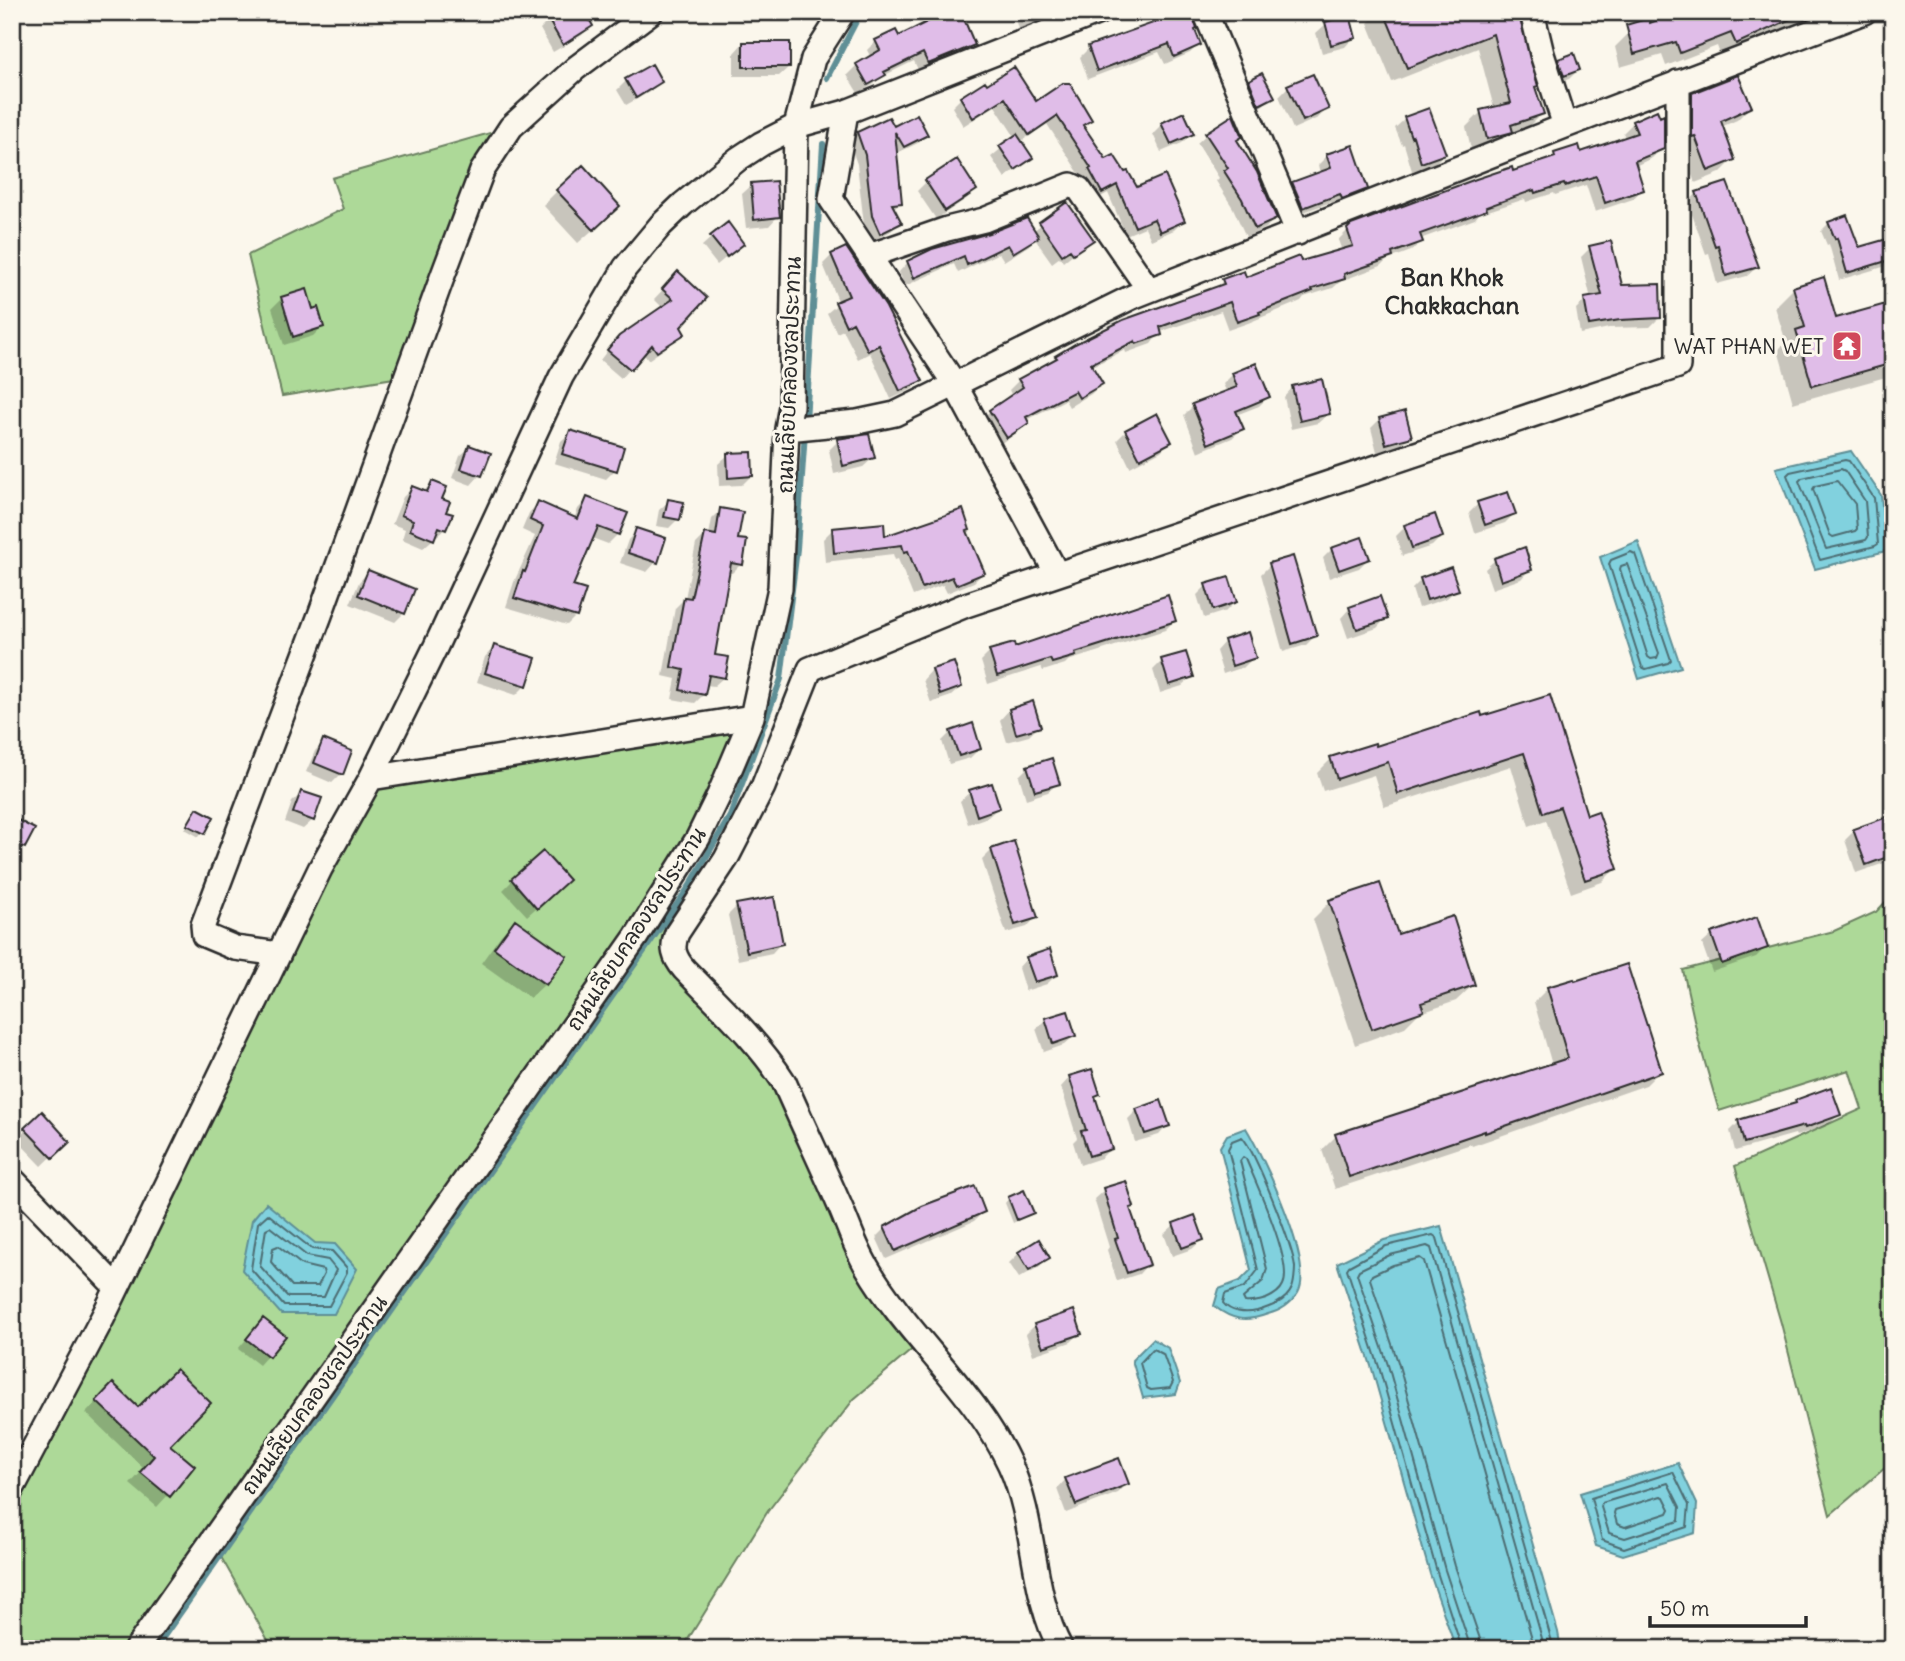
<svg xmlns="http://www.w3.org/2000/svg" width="1905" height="1661" viewBox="0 0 1905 1661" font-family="Delius,'Playpen Sans Thai',sans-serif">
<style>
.green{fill:#add998;stroke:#6c8262;stroke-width:2}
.water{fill:#81d1de;stroke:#5f8f96;stroke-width:2}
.shadow{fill:#0003}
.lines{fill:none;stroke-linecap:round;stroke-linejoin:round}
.shore{stroke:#4d6d73;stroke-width:2}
.stream{stroke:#5f8f96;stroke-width:6}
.building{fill:#e0bde8;stroke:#2b2b2b;stroke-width:2}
.minor-casing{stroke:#2b2b2b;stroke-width:28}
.minor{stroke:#fbf7ec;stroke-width:23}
.labels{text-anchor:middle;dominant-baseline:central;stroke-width:6;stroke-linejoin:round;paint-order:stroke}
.poi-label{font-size:21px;fill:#2b2b2b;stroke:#fbf7ec;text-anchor:end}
.street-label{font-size:21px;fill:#2b2b2b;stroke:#fbf7ec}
.quarter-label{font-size:24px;font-weight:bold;fill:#2b2b2b;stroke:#fbf7ec}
</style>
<rect width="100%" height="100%" fill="#fbf7ec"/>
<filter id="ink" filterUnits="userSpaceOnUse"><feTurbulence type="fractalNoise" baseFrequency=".0143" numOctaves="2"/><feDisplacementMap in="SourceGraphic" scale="14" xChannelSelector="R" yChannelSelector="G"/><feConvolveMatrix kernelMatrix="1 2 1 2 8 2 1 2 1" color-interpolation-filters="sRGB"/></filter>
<g filter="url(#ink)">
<path class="green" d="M511,127L406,376L282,396L248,255L343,209L332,178Z
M752,717L637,936L664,923L677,933L673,943L755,1042L839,1204L922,1341L854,1399L768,1511L682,1649H273L212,1541L136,1649H12V1489L371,778Z
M1893,894V1461L1830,1515L1781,1323L1735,1166L1862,1109L1849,1070L1719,1111L1699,1042L1683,970L1834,931L1876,912Z"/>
<path class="water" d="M1851,451L1881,495L1886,551L1815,569L1776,468Z
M1638,541L1681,667L1639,679L1600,557Z
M1246,1128C1263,1156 1315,1264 1298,1293C1291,1304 1280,1311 1268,1314C1246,1322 1233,1321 1214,1306L1219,1289L1240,1281L1251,1270L1220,1147L1227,1135Z
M266,1203L315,1243L335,1244L357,1269L334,1314H281L242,1270L252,1220Z
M1441,1226L1558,1632L1561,1649H1456L1430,1574L1372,1369L1337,1263L1384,1240Z
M1153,1339L1168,1348L1180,1383L1176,1394L1143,1398L1132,1360Z
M1678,1463L1697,1504L1695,1533L1623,1555L1596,1546L1580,1493Z"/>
<path class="shadow" d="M792,12H804L796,18Z
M924,12H963L960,15L973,45L964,54L919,72L914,61L881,77L874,84L858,93L847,75L857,65L871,58L867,50L876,41L898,38L929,23Z
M1013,12H1071L1047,22L1046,20L1018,29Z
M1208,12H1238L1229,21L1214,27Z
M1378,12H1517L1534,87L1542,113L1527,128L1506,135L1496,146L1472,153L1466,127L1481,112L1494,108L1478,48L1392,82L1368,23Z
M1683,12H1824L1721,57L1717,46L1666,66L1662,55L1620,67L1615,47L1629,33Z
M1159,19L1199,44L1190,53L1165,64L1159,52L1088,79L1080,57L1089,48L1153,25Z
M549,20L591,26L582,35L553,52L540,29Z
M1326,24L1354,37L1345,47L1322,53L1316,33Z
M743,43L789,67L779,76H734V53Z
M1559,60L1578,70L1569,79L1555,84L1550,69Z
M626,81L660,82L651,91L626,105L617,90Z
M1250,82L1273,96L1263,105L1250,113L1241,91Z
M985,83L1035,103L1090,119L1083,127L1105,162L1137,189L1183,221L1174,230L1151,240L1145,227L1126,235L1108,193L1093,201L1081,179L1082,178L1047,124L1020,142L1031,157L1005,178L991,157L1015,137L995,106L963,126L952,107L961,98Z
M1288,87L1327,109L1318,118L1293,129L1279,96Z
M1693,94L1750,107L1737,120L1721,127L1733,160L1720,173L1695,183L1682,148L1680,107Z
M1428,110L1444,154L1435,163L1412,171L1404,144L1402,145L1395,128L1405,119Z
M1633,123L1662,148L1652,158L1635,166L1642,189L1633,199L1595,212L1586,185L1555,195L1554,193L1526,202L1525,199L1479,214L1475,219L1420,239L1421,242L1411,251L1387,260L1381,266L1341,281L1333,288L1304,297L1301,301L1248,323L1228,330L1221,311L1160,332L1151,344L1126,353L1125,350L1091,367L1101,384L1091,394L1069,407L1065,400L1026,420L1027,423L1017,432L997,446L980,421L990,411L1012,396L1009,390L1019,380L1049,364L1056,357L1216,288L1223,281L1245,279L1342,251L1338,240L1348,230L1548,161L1555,155L1580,154L1626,139L1623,133Z
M1162,125L1192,133L1182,143L1161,152L1153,134Z
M893,128L926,134L918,143L895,154L900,202L893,209L900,223L891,231L872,241L864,225L857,164L849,142L858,133Z
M1207,134L1236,141L1275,218L1266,228L1246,237L1233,208L1216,181L1219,178L1197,143Z
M1327,156L1366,188L1357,198L1333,207L1331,202L1293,216L1283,192L1293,183L1320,173L1318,165Z
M927,181L975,190L966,199L936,219L917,191Z
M752,185L778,216L769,226L746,228L742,194Z
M557,191L604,220L578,243L543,205Z
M1697,193L1757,267L1747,276L1717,284L1709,253L1706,254L1688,203Z
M1067,205L1091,239L1063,262L1060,257L1052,263L1035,239L1028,246L1004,261L999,253L958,273L954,264L905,286L899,272L908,262L1033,231Z
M1829,223L1858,250L1891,259L1883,267L1839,280L1829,244L1827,245L1821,231Z
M712,237L742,244L717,265L702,246Z
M1590,248L1621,287L1659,318L1650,327L1609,328L1580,334L1576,309L1585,300L1591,299L1581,257Z
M832,255L921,380L912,389L891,399L870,353L858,359L843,330L837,333L827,313L839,303L823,264Z
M678,274V326L683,333L674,342L648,360L643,353L621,378L600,360L610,347L663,308L654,299Z
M1794,288L1835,320L1893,304V375L1793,403L1778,350L1786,342L1775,307Z
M282,298L312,311L322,327L313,336L284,345L272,308Z
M1233,374L1268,397L1259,406L1236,415L1242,429L1232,438L1198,452L1184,415L1193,406L1227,393L1223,384Z
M1293,387L1328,414L1318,423L1291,429L1284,397Z
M1380,419L1410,436L1401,446L1377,452L1371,428Z
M1126,431L1170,441L1161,451L1130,467L1117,440Z
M571,432L615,470L606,479L554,463L561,441Z
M838,441L873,458L863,467L834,474L829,450Z
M470,447L480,475L471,485L452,478L460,456Z
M728,455L751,476L742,485L719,486L718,464Z
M432,483L444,513L445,529L423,548L402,539L405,529L392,524L403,497L412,488L423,492Z
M587,499L625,514L617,535L608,544L592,538L571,587L576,616L567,625L506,607L514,582L535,536L522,530L529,513L538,503L574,519L578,509Z
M669,501L678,519L669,528L656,526L659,510Z
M1478,504L1514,514L1505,523L1475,533L1469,513Z
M721,510L736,540L741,564L732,573L727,572L713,656L724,677L714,686L706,685L704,694L695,703L672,699L676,679L663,676L675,608L685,598L696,544L705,535H709L712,519Z
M1405,527L1441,537L1432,546L1402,556L1396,536Z
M637,530L656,562L647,572L620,563L628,540Z
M832,530L884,538L966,532L983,573L974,582L947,593L943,585L913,596L898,559L895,560L893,554L825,562L823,539Z
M1332,549L1368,559L1359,568L1329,578L1323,558Z
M1495,560L1530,569L1521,579L1492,589L1485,569Z
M1270,565L1315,636L1306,645L1283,652L1261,574Z
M368,572L404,613L395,622L350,604L359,582Z
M1421,580L1457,589L1447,598L1418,608L1412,589Z
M1206,586L1235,602L1226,611L1204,618L1197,595Z
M1350,608L1386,618L1377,628L1348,638L1341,618Z
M1174,621L1165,630L1068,661L1065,664L1043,671L1041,667L988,684L981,661L990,652Z
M1225,641L1254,657L1244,667L1223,674L1216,651Z
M494,647L526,685L516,695L477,682L485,657Z
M1162,661L1192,677L1182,686L1160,693L1153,670Z
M932,670L961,687L951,696L931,703L923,680Z
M1549,697L1586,817L1616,868L1602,882L1571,893L1546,820L1529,826L1511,766L1384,807L1374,775L1323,791L1317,773L1331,759Z
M1009,710L1039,726L1029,736L1007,742L1000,720Z
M951,732L979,749L970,758L949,764L942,741Z
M324,741L341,774L332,783L306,772L315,751Z
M1028,767L1058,783L1048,792L1026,799L1019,776Z
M970,792L998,808L988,817L968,824L960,801Z
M302,793L313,820L303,829L285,822L292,802Z
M197,810L212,818L199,837L185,829Z
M12,819L32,829L23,847L14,856Z
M1893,820V860L1856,873L1845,840L1854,831Z
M992,850L1036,917L1027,927L1006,933L982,860Z
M512,881L558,889L527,916L503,890Z
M1330,902L1396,936L1473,985L1456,1001L1418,1014L1405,1027L1355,1045L1313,919Z
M737,906L781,943L772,953L738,960L728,915Z
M516,921L545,984L530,998L481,963L501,935Z
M1712,935L1766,947L1756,957L1712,972L1702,944Z
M1027,958L1056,975L1047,984L1025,991L1018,968Z
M1548,988L1660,1071L1646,1085L1472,1146L1471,1144L1335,1189L1322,1150L1336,1136L1552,1065L1534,1002Z
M1046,1019L1074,1036L1064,1045L1044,1052L1036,1029Z
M1070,1077L1098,1094L1094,1098L1110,1149L1101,1158L1080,1165L1073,1142L1077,1138L1061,1087Z
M1796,1102L1839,1115L1829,1124L1796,1136L1795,1134L1735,1151L1730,1131L1739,1122L1791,1107Z
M1137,1110L1168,1125L1159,1135L1135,1142L1128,1119Z
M42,1114L68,1141L42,1166L16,1139Z
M1104,1190L1129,1209L1148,1264L1139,1274L1117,1281L1107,1250L1109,1247L1094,1199Z
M1009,1198L1031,1213L1013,1223L1005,1203Z
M983,1212L974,1221L886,1259L876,1237L885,1228Z
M1174,1225L1202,1240L1192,1249L1172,1256L1164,1234Z
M1039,1242L1048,1257L1039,1267L1019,1278L1009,1263L1019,1253Z
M1035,1325L1080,1333L1071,1342L1033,1355L1026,1334Z
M254,1330L284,1337L259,1365L238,1349Z
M113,1385L167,1445L168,1495L157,1507L130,1484L144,1469L86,1413Z
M1066,1479L1127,1484L1118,1493L1066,1513L1057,1489Z"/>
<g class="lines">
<path class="shore" d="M1845,460L1849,461L1874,498L1878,544L1875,546L1820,560L1787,475L1790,472Z
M1841,469L1845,471L1865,501L1868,537L1866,540L1826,549L1799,481L1802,478Z
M1837,481L1855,504L1857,529L1855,531L1833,537L1830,535L1813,489L1815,486Z
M1631,552L1635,554L1671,660L1668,663L1646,669L1642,667L1609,564L1611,560Z
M1627,564L1659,653L1657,658L1651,659L1648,657L1620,569L1621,566Z
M1242,1137C1255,1150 1293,1247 1295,1267C1295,1272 1294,1284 1292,1288C1286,1302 1270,1307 1257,1311C1245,1314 1230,1312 1223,1303L1225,1294L1245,1287L1258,1270L1228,1149L1232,1141Z
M1243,1157L1246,1159C1256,1183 1294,1264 1283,1285C1280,1292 1273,1296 1266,1299C1259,1301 1253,1303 1245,1302L1243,1298L1263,1281L1267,1269L1240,1161Z
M268,1214L312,1249L332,1251L347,1268V1272L329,1306H284L251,1269L258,1223Z
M270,1227L307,1256L328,1260L336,1270L324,1297H288L260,1266L266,1229Z
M278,1246L302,1265L323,1270L324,1274L318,1286H292L271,1262L273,1248Z
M1153,1349L1163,1354L1173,1382L1170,1388L1151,1390L1147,1388L1140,1363Z
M1673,1472L1689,1505L1687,1527L1624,1548L1602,1540L1591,1498Z
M1668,1483L1680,1507L1679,1521L1625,1538L1609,1533L1601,1507L1602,1503Z
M1661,1496L1664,1497L1670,1509L1668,1513L1625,1527L1617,1524L1614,1513L1615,1510Z
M1462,1649L1437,1572L1379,1367L1347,1269L1349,1266L1386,1246L1433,1235L1437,1238L1554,1649
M1471,1649L1445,1570L1388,1365L1357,1274L1359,1270L1390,1255L1427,1246L1431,1248L1545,1649
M1481,1649L1480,1639L1455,1566L1398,1362L1370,1279L1372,1275L1393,1265L1420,1258L1424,1261L1535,1649"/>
<path class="stream" d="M827,78L861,12
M806,421L823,144
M155,1649L689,887L730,816L781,679L797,549L805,432"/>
</g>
<path class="building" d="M559,12H585L593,26L563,45L548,19Z
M947,12H961L975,45L928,64L923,53L884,72L886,75L868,85L856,64L880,50L875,40L896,30L899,36Z
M1170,12H1191L1197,29L1195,30L1201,45L1174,57L1169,44L1097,71L1088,46L1159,21L1158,18Z
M1384,12H1518L1538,86L1535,87L1544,114L1511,125L1513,132L1487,139L1480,110L1511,103L1493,34L1407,68Z
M1679,12H1806L1736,44L1731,33L1680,53L1676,42L1634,54L1626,25L1649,18L1650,23Z
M1350,15L1356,38L1331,45L1325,22Z
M743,42H790V67H743Z
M1574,53L1580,70L1564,76L1558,59Z
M652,64L662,82L636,98L625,79Z
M1014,67L1036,101L1063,83H1070L1092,120L1083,125L1106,159L1114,155L1125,172L1128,171L1137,187L1165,175L1185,221L1160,232L1154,219L1135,227L1117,185L1102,193L1089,169L1091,168L1057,116L1029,135L1005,98L973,118L960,97L985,81L987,84Z
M1262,73L1275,97L1259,105L1249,80Z
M1313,74L1329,109L1303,121L1287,85Z
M1738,75L1752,107L1721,121L1735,160L1708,171L1695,136L1692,137V93Z
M1429,108L1446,154L1421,163L1413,136L1411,137L1404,117Z
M1657,110L1660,117L1664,115V149L1635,161L1644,190L1605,203L1596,176L1565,186L1564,184L1535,193L1534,190L1486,207L1487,210L1420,234L1423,242L1392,253L1393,257L1344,274L1345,279L1312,289L1313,291L1259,312L1260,314L1237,322L1230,302L1160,327L1162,335L1136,344L1135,341L1091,364L1103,384L1079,398L1075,391L1026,417L1029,423L1007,438L989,410L1023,387L1018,379L1057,358L1055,356L1075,344L1123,320L1224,284L1222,279L1244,271L1246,277L1299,256L1301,261L1353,246L1347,229L1351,225L1476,179L1512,167L1513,171L1555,157L1554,153L1579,145L1581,152L1637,133L1632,121Z
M1184,112L1194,134L1171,144L1161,123Z
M917,114L928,135L904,147L895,132L902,203L892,204L902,223L880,234L872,216L865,155L857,132L889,117L894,126Z
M1233,115L1242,137L1237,140L1257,172L1277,219L1255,229L1242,199L1224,171L1228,168L1205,133Z
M1017,134L1033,158L1015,170L999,146Z
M1353,145L1368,189L1342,199L1340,194L1303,208L1292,182L1331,168L1326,154Z
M957,159L977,190L945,211L925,180Z
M583,165L620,206L594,230L556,190Z
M776,181L780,217L754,220L751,183Z
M1727,182L1759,267L1726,276L1718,245L1715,246L1696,192Z
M1067,202L1094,240L1073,254L1070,250L1062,255L1039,222Z
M1847,215L1859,247L1887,239L1893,259L1847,273L1837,238L1835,239L1828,222Z
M1027,218L1039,237L1013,253L1008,245L967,265L964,256L914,278L907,261L932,249L989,233Z
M728,222L744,244L727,257L710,236Z
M1611,241L1622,285L1660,284L1661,318L1620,320L1589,325L1584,298L1602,295L1589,246Z
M846,247L886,307L923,381L900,391L879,345L868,351L853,322L846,326L835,302L849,296L831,254Z
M678,271L707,298L681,327L685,334L657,352L652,345L631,370L607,350L619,336L673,299L662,289Z
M1824,277L1836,318L1893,302V363L1812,386L1796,330L1805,327L1793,287Z
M307,289L313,309L318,307L324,327L293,337L281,297Z
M1256,363L1270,397L1236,411L1244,429L1208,444L1192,404L1237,387L1232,373Z
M1322,379L1330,414L1300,421L1292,386Z
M1405,411L1412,437L1386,444L1379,418Z
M1157,413L1172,442L1140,459L1125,430Z
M570,430L624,447L617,471L562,454Z
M869,434L875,458L843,466L837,439Z
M469,445L491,453L482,476L461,469Z
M752,452L753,476L728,478L727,453Z
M432,481L447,487L442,499L450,502L446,512L453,514L446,530L439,527L434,540L410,530L413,520L401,515L412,486L427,492Z
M1508,492L1516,514L1485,525L1477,502Z
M587,497L628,513L619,535L598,527L573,586L586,590L577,617L514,598L523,571L525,572L543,526L530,520L538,501L578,519Z
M668,499L684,502L680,520L664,517Z
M720,508L743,512L738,539L747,540L743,565L731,563L715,655L729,657L725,678L709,675L705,695L680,690L684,670L671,667L684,597L691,598L705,533L716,535Z
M963,509L970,530L967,531L985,573L956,585L952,577L922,588L908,551L904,552L902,545L834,553L832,528L884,523L885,536Z
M1435,514L1443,537L1412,548L1404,525Z
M636,528L666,538L658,563L628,553Z
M1362,537L1370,559L1339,570L1331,548Z
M1525,547L1532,570L1501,581L1494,558Z
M1293,556L1317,636L1292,644L1269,563Z
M1451,567L1459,590L1427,600L1420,578Z
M368,570L415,589L405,614L358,595Z
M1229,577L1237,602L1213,610L1205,584Z
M1168,595L1176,621L1075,653L1076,656L1052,663L1050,659L997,676L989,650L1014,643L1015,647Z
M1380,596L1388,619L1357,629L1349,607Z
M1248,632L1256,658L1232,666L1224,640Z
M494,645L536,658L527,686L485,673Z
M1186,652L1194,677L1169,685L1161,659Z
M954,662L962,687L940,695L932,669Z
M1550,695L1587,815L1598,811L1618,869L1585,880L1560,807L1543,813L1524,753L1398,794L1388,762L1337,779L1330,757L1375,743L1376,746L1481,712L1482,716Z
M1033,701L1041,727L1016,734L1009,709Z
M973,723L981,749L959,756L950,731Z
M323,739L352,751L343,775L314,763Z
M1052,758L1060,784L1035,791L1027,766Z
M992,783L1000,808L977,816L969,790Z
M301,791L322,798L314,821L293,813Z
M197,808L214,817L205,834L187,825Z
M1893,815V855L1866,865L1853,829Z
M12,817L35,829L25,848L12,842Z
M1014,841L1038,918L1015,925L991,849Z
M543,851L569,880L537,909L511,879Z
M1380,883L1398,934L1453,916L1475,985L1421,1003L1424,1011L1372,1029L1329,900Z
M774,897L783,944L747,952L736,904Z
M1757,917L1768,948L1722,964L1711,933Z
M515,919L567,956L546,985L494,948Z
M1050,949L1058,975L1035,982L1026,957Z
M1627,964L1662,1072L1485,1133V1131L1349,1177L1335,1134L1568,1058L1547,987L1574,979L1575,981Z
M1068,1011L1076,1036L1053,1044L1045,1018Z
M1092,1069L1100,1094L1095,1096L1112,1149L1089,1156L1081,1131L1086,1130L1069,1076Z
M1831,1087L1841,1115L1805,1128L1804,1126L1744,1143L1738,1120L1796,1103L1795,1100Z
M1161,1100L1170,1126L1145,1134L1136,1109Z
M42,1111L70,1142L53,1158L24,1128Z
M1126,1181L1134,1207L1130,1208L1150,1265L1127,1273L1115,1239L1118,1238L1103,1188Z
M975,1186L985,1212L895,1251L884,1227L922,1206Z
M1024,1190L1034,1213L1017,1220L1008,1197Z
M1195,1215L1204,1240L1182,1248L1173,1223Z
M1039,1239L1050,1258L1029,1270L1018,1252Z
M1074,1310L1082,1334L1043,1347L1034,1324Z
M263,1318L286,1336L269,1357L246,1339Z
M176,1369L211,1403L170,1445L195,1466L170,1497L140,1472L154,1456L96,1401L113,1383L138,1407Z
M1119,1458L1129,1484L1076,1505L1065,1478Z"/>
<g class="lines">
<g class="minor-casing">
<path id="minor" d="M1205,12L1298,233
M1532,12L1542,54L1565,126
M846,112L831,199L954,383L1057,574
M869,256L947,229L984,220L1071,185L1079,189L1149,290
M787,429L857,422L895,414L1132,297L1565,126L1864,12
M371,778L752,717
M279,954L235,948L204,935L203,925L320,615L443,275L482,171L511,127L576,68L651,12
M12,1179L116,1287
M12,1489L103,1317L320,869L371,778L436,646L561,377L625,268L661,225L683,204L738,159L761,144L796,126L846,112L1099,12
M136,1649L636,937L698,838L719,795L752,717L780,588L787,429L791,406L796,126L813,59L843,12
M1061,1649C1030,1592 1037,1524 1010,1465C976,1391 908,1337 867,1267C855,1247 848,1224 839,1204C821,1163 802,1123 784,1082C757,1040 719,1005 684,969C674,957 671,948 677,933L726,859L763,787L810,669L966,605L1678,366V82"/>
</g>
<use href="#minor" class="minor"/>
</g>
</g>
<defs>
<g id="temple-square" transform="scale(1.575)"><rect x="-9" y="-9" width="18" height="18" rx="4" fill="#d1495b" stroke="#fbf7ec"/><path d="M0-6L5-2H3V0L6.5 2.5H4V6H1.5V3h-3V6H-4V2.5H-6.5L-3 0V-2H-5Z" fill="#fff"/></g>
</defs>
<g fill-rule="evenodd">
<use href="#temple-square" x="1847" y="346"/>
</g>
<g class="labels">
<g class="poi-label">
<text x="1824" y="346">WAT PHAN WET</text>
</g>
<g class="street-label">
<text transform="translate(789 375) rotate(-88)">ถนนเลียบคลองชลประทาน</text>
<text transform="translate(636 929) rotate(-57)">ถนนเลียบคลองชลประทาน</text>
<text transform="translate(314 1395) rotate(-55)">ถนนเลียบคลองชลประทาน</text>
</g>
<g class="quarter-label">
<text x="1452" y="277">Ban Khok<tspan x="1452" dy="28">Chakkachan</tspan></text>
</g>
</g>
<rect width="1905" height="1661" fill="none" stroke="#fbf7ec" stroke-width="42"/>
<rect x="21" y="21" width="1863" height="1619" fill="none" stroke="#2b2b2b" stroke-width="2.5" filter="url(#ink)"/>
<path d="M1650 1616v10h156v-10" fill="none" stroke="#2b2b2b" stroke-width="3.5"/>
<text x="1660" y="1616" font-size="21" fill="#2b2b2b" stroke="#fbf7ec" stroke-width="5" paint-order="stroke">50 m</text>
</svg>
